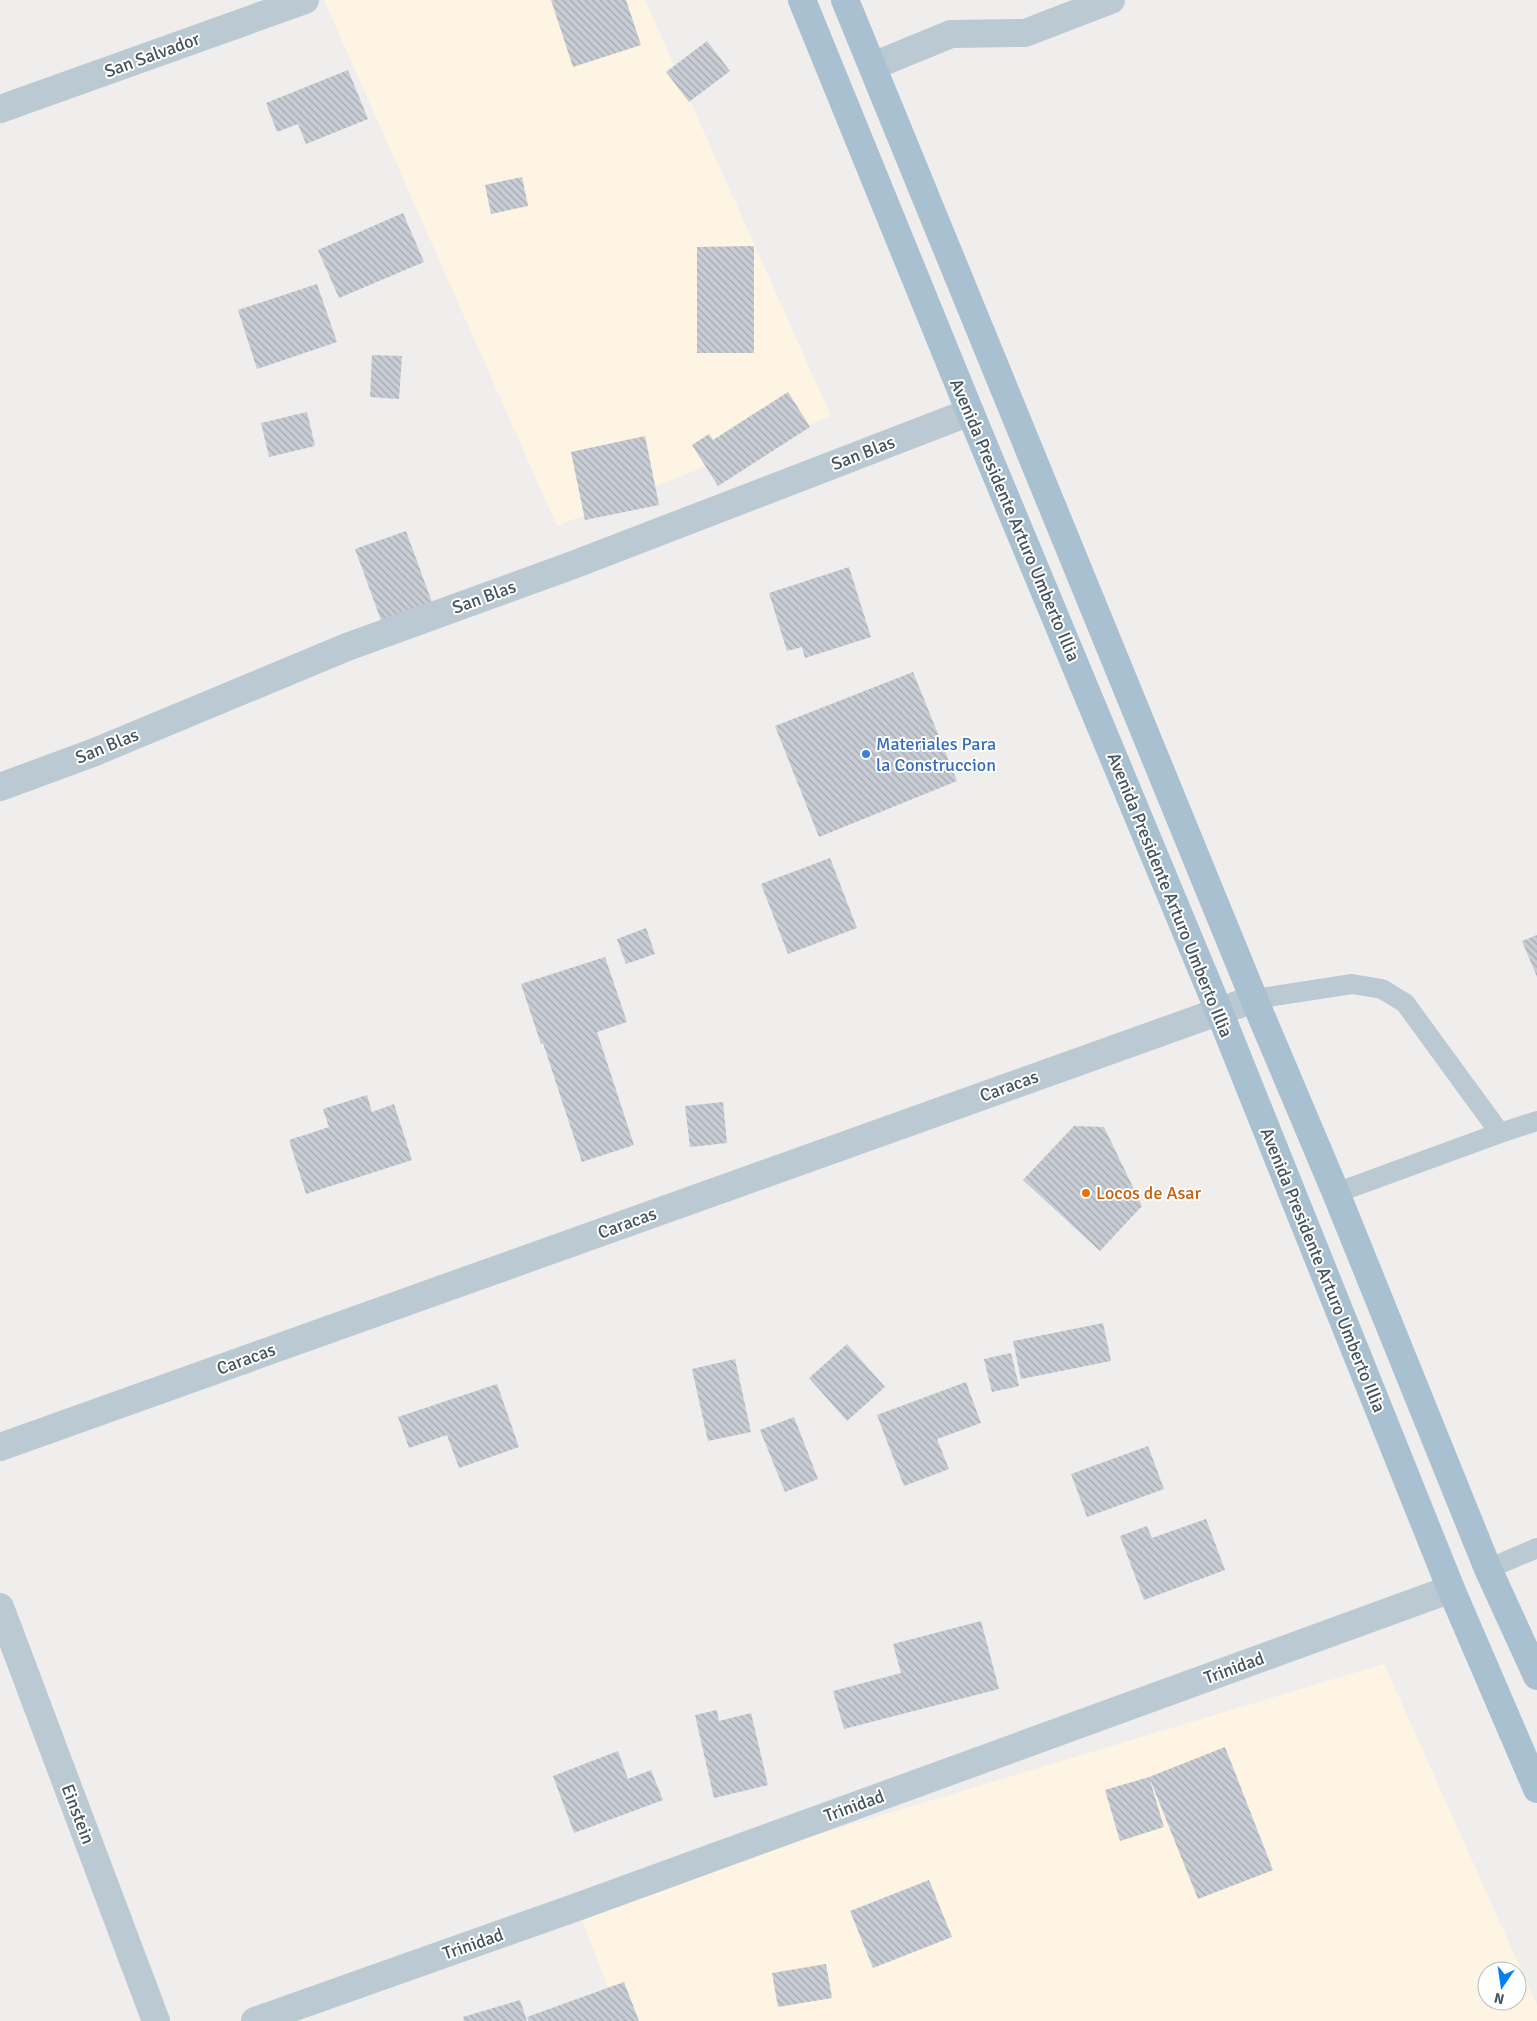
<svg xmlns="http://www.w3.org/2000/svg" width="1537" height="2021" viewBox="0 0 1537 2021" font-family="Signika,sans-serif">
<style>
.commercial{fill:#fef4e3;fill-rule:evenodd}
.building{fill:url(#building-back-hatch)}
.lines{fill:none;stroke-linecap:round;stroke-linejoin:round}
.lane{stroke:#bbc9d2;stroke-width:20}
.street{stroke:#bbc9d2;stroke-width:28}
.primary{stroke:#a9c0d0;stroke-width:28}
.shop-dot{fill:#3f7fe0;stroke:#fff;stroke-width:2}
.food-dot{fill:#e8710a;stroke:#fff;stroke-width:2}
.labels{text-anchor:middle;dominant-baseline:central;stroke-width:4;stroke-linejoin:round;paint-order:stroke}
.street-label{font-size:18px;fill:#43535d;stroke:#fff}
.shop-label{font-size:18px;fill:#366cbe;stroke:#fff;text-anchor:start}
.food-label{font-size:18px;fill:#c56008;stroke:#fff;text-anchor:start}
</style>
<defs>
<pattern id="building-back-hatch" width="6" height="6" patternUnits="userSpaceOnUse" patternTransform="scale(1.25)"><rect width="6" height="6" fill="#c8ccd4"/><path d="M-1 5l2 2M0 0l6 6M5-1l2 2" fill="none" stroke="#a4a8af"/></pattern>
</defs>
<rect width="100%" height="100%" fill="#f0eded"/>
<path class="commercial" d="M324,0H645L831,416L557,526Z
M1384,1664L1537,2005V2021H621L577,1907ZM1487,1971H1517V2001H1487Z"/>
<path class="building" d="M551,0H626L641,45L573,67Z
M707,41L730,71L689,102L666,72Z
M348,70L368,119L306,144L298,124L277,132L266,103Z
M522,177L528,206L491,214L485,185Z
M403,213L424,262L339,298L318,250Z
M754,246V353H697V247Z
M317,284L337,342L257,369L238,310Z
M372,355L402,356L399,399L370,397Z
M788,392L810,427L718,486L692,445L709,434L713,440Z
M307,412L315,446L269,457L261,423Z
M645,436L659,505L585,520L571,452Z
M406,531L433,605L382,623L355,549Z
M849,567L871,637L805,658L802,647L787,651L769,593Z
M913,672L957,781L819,837L775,726Z
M830,858L857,928L788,954L761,884Z
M646,928L655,954L626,964L617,939Z
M1537,935V977L1522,941Z
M605,957L627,1022L597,1032L634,1145L582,1162L543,1043L541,1044L521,984Z
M367,1095L372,1112L394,1104L412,1160L306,1194L289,1140L329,1127L323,1109Z
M723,1102L727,1143L690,1147L685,1106Z
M1074,1126L1104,1127L1142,1206L1100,1251L1023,1180Z
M1103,1323L1111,1361L1021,1379L1013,1341Z
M847,1344L885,1387L847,1421L809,1378Z
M1011,1353L1019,1386L992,1392L984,1359Z
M735,1359L751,1432L708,1441L692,1369Z
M966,1382L981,1423L937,1439L949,1469L904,1486L877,1415Z
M497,1384L519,1447L459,1468L447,1435L409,1448L398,1417Z
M794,1417L818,1479L785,1492L760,1430Z
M1148,1446L1164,1489L1087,1517L1071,1474Z
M1206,1519L1225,1570L1144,1600L1120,1536L1147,1526L1152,1538Z
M981,1621L999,1689L844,1729L833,1691L901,1673L893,1644Z
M717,1710L719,1721L751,1713L768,1785L714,1798L695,1715Z
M1225,1747L1273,1870L1198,1899L1149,1777Z
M618,1751L628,1779L651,1770L663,1800L574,1833L553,1776Z
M1149,1777L1164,1827L1120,1841L1105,1790Z
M929,1880L952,1937L873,1968L850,1911Z
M826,1964L832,1998L778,2007L772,1973Z
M624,1982L639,2021H529L527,2017Z
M520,2000L527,2021H464L463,2017Z"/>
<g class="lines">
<path class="lane" d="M1254,999L1352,984L1382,989L1405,1003L1500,1133
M1336,1193L1500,1133L1537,1121
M1488,1569L1537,1548"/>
<path class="street" d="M873,66L951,34L1025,33L1111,0
M0,109L305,0
M0,787L95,752L347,647L573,565L970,412
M0,1447L1254,999
M0,1607L156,2021
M255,2021L577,1907L1451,1589"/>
<path class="primary" d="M802,0L970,412L1219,1011L1451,1589L1537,1789
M845,0L1254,999L1336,1193L1488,1569L1537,1676"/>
</g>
<circle class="shop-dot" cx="866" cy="754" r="5"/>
<circle class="food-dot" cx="1086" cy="1193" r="5"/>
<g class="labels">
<g class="street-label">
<text transform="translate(152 55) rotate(-20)">San Salvador</text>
<text transform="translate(863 453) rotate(-21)">San Blas</text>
<text transform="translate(1015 520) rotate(67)">Avenida Presidente Arturo Umberto Illia</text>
<text transform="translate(484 597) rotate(-20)">San Blas</text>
<text transform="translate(107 746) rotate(-22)">San Blas</text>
<text transform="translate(1170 895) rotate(68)">Avenida Presidente Arturo Umberto Illia</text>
<text transform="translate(1009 1086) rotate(-20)">Caracas</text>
<text transform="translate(627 1223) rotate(-20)">Caracas</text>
<text transform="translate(1323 1270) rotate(68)">Avenida Presidente Arturo Umberto Illia</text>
<text transform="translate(246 1359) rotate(-20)">Caracas</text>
<text transform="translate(1234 1668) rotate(-20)">Trinidad</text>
<text transform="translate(854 1806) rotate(-20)">Trinidad</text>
<text transform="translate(78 1814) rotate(69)">Einstein</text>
<text transform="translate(473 1944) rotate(-19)">Trinidad</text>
</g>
<g class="shop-label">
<text x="876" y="744">Materiales Para<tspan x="876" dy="21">la Construccion</tspan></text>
</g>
<g class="food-label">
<text x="1096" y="1193">Locos de Asar</text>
</g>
</g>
<g transform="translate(1502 1986) rotate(193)"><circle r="24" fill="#ffffff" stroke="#b4babe"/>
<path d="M0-4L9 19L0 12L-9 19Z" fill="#037ff4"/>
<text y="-8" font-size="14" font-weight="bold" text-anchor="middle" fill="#43535d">N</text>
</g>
</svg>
